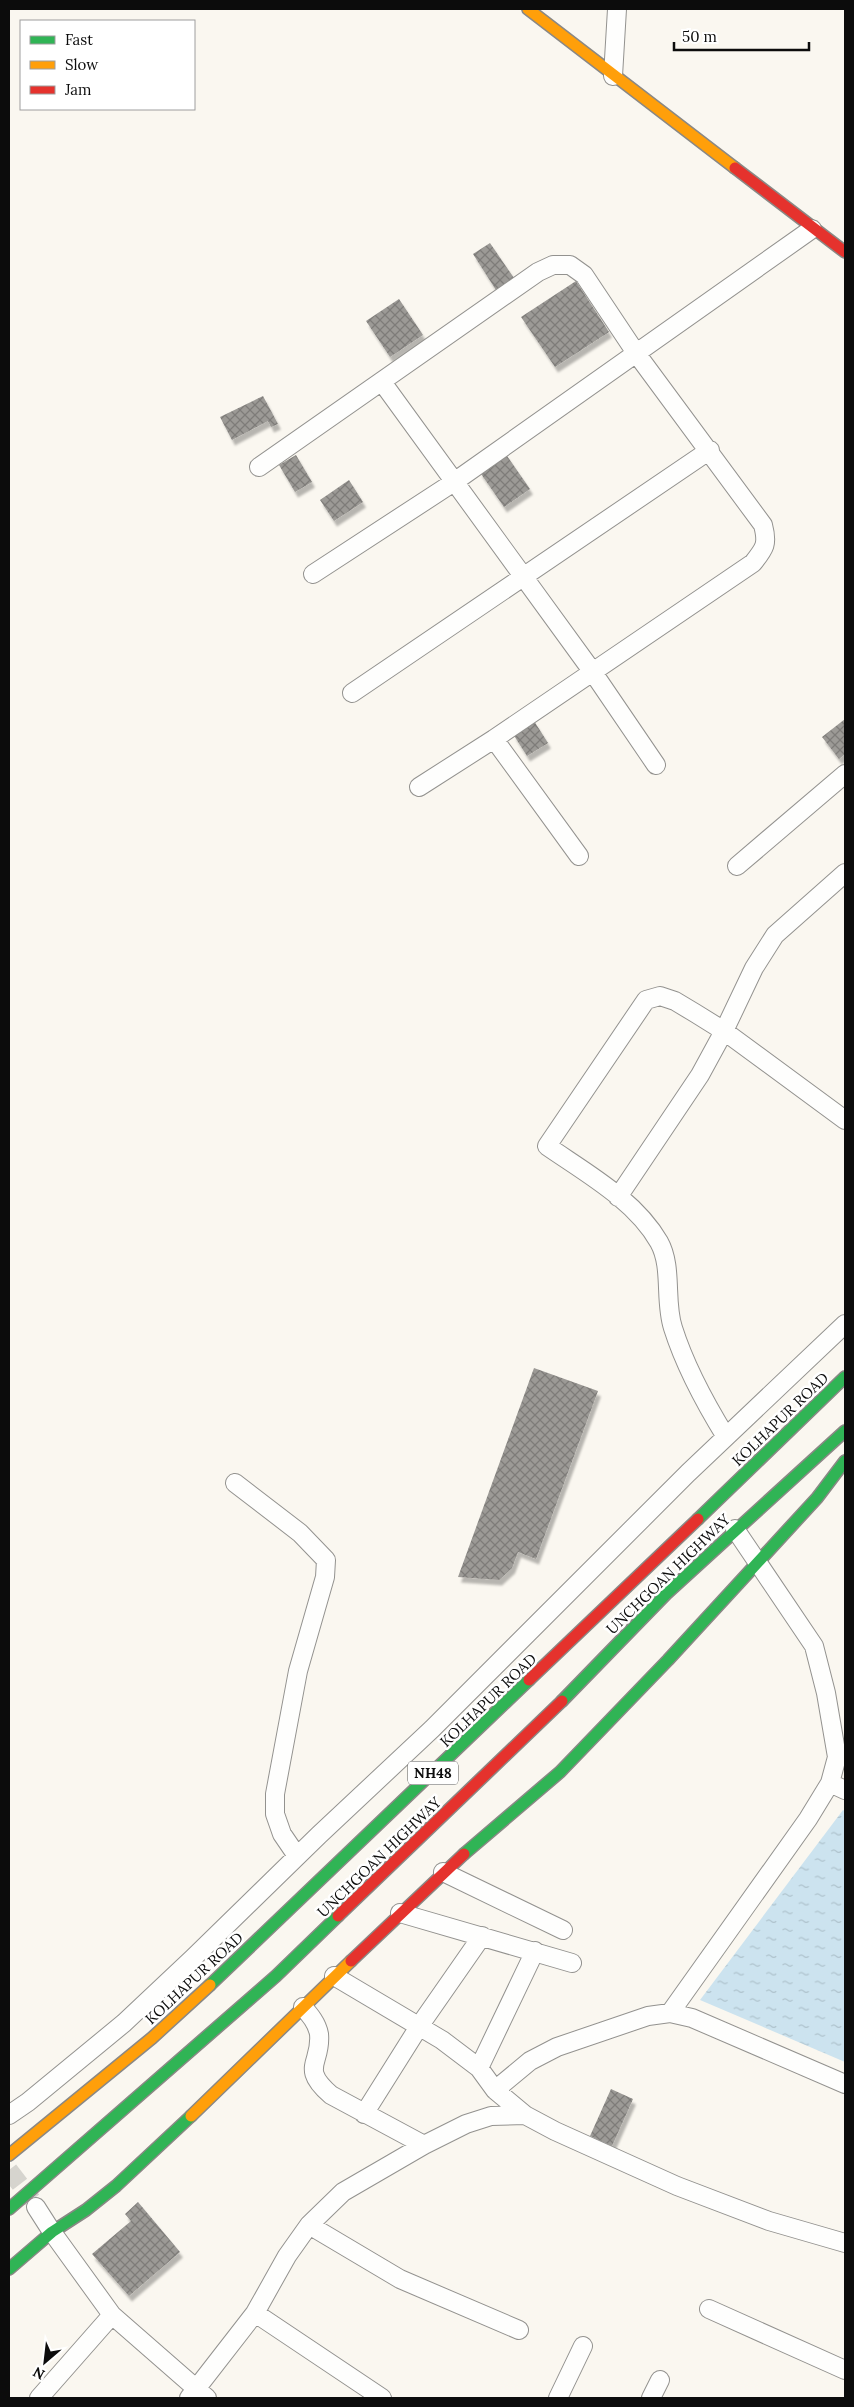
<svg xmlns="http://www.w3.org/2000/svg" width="854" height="2407" viewBox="0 0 854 2407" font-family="Lora,serif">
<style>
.water{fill:url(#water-ripples)}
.building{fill:url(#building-cross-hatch);filter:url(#shadow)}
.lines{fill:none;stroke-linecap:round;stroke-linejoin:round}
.street-tunnel{stroke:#d6d4ce;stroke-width:18;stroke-dasharray:18 9;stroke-linecap:butt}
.street-casing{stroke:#93928f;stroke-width:20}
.fast-casing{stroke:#8a8885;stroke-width:14}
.slow-casing{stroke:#8a8885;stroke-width:14}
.jam-casing{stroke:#8a8885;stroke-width:14}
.street{stroke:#fefefd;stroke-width:18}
.fast{stroke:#30b455;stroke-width:11}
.slow{stroke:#ff9f0a;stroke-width:11}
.jam{stroke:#e5322d;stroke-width:11}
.labels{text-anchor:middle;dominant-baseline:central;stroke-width:5;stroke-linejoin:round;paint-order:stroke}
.shield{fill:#fff;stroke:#555;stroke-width:1}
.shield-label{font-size:14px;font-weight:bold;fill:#0c0c0c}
.street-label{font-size:15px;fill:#0c0c0c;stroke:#fff}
</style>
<defs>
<pattern id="water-ripples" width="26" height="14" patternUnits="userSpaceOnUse" patternTransform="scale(1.25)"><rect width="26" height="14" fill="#cce3ef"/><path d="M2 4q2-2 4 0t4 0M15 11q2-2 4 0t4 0" fill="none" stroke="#aec2cc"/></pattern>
<pattern id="building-cross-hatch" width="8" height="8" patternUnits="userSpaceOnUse" patternTransform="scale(1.25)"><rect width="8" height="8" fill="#9c9a96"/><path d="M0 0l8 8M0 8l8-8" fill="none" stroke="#7e7c79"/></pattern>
<filter id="shadow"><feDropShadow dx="3" dy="5.5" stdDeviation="1" flood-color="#0004"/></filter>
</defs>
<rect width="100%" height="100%" fill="#faf7f0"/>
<path class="water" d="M843,1810L845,1811V2062L700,2000Z"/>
<path class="building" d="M490,243L514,278L496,290L473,254Z
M576,281L609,332L555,367L521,317Z
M399,299L423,335L390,357L366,321Z
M263,396L278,424L271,427L268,421L232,440L220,417Z
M505,453L530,489L504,507L479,471Z
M296,455L312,482L295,492L279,465Z
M349,480L363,502L334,521L320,500Z
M845,719V754L839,759L822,737Z
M534,721L548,743L527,756L513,734Z
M534,1368L598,1391L536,1559L518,1552L512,1568L499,1580L458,1577Z
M611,2089L633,2099L612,2146L590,2136Z
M138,2202L180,2252L129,2296L92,2254L131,2221L125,2214Z"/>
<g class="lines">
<path class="street-tunnel" d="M9,2170L32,2200"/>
<g class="street-casing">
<path id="street" d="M613,76L617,9
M382,382L592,671L656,765
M259,467L538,272L553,265H570L584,275L636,353L763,525C768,544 765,548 753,563L494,739L419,787
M313,574L454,482L812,229
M352,693L710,450
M494,739L579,856
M737,866L845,774
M618,1197L700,1075L724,1031L754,968L775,935L845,873
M726,1437C705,1403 685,1366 673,1328C664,1301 673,1267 659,1242C635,1200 586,1173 547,1146L646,1000L660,996L675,1001L695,1013L724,1031L845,1120
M235,1483L300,1533L326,1560L325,1577L298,1671L275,1794V1814L282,1834L297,1856
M830,1783L845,1790
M443,1872L563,1930
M400,1913L572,1963
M334,1976L442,2040L479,2068L495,2090L525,2115L555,2131L677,2186L769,2221L845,2243
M303,2007C310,2015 317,2023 319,2034C322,2064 299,2067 331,2095L424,2145
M670,2013L808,1819L830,1783L837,1757L826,1693L814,1646L735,1529
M479,2068L535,1951
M495,2090L530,2061L557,2047L648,2016L670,2013L692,2018L845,2084
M364,2114L420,2025L482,1936
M9,2115L28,2102L124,2023L193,1958L319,1835L432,1729L688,1473L845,1324
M36,2207L52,2232L112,2315L207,2398
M309,2225L400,2279L519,2330
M709,2309L845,2370
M255,2313L382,2398
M39,2398L112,2315
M189,2398L255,2313L287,2256L309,2225L343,2192L424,2145L466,2124L491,2116L525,2115
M558,2398L583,2346
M651,2398L660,2380"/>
</g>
<g class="fast-casing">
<path id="fast" d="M698,1519L845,1377
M562,1701L666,1594L845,1431
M464,1854L560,1772L668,1660L817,1498L845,1461
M210,1985L529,1680
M9,2209L276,1976L338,1916
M9,2269L52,2232L86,2210L116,2186L191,2116"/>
</g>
<g class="slow-casing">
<path id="slow" d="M528,9L735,168
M191,2116L351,1961
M9,2155L152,2038L210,1985"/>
</g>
<g class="jam-casing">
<path id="jam" d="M735,168L845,252
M529,1680L698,1519
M338,1916L562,1701
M351,1961L464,1854"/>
</g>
<use href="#street" class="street"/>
<use href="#fast" class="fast"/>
<use href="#slow" class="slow"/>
<use href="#jam" class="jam"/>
</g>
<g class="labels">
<rect class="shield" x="408" y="1761.5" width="50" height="23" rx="4"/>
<g class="shield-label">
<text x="433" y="1773">NH48</text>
</g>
<g class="street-label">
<text transform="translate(780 1419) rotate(-44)">KOLHAPUR ROAD</text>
<text transform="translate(668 1574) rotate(-44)">UNCHGOAN HIGHWAY</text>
<text transform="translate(488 1700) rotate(-44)">KOLHAPUR ROAD</text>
<text transform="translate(379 1857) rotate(-44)">UNCHGOAN HIGHWAY</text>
<text transform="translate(194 1978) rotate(-43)">KOLHAPUR ROAD</text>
</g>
</g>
<rect width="854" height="2407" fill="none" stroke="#0c0c0c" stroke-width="20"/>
<rect x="20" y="20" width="175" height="90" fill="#ffffff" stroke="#9e9e9e"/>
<rect x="30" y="36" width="25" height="8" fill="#30b455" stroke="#9e9e9e"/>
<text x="65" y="45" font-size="15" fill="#0c0c0c">Fast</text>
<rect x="30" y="61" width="25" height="8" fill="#ff9f0a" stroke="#9e9e9e"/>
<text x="65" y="70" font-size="15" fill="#0c0c0c">Slow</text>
<rect x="30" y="86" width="25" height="8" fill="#e5322d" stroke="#9e9e9e"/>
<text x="65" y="95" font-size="15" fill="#0c0c0c">Jam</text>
<g transform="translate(45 2362) rotate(208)" stroke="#ffffff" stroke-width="4" paint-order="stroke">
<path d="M0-4L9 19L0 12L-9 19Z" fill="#0c0c0c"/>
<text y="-8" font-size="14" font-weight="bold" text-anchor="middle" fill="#0c0c0c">N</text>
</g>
<path d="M674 42v8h135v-8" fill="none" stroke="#0c0c0c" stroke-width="2.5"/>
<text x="682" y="42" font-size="15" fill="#0c0c0c" stroke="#ffffff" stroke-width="4" paint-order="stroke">50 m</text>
</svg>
